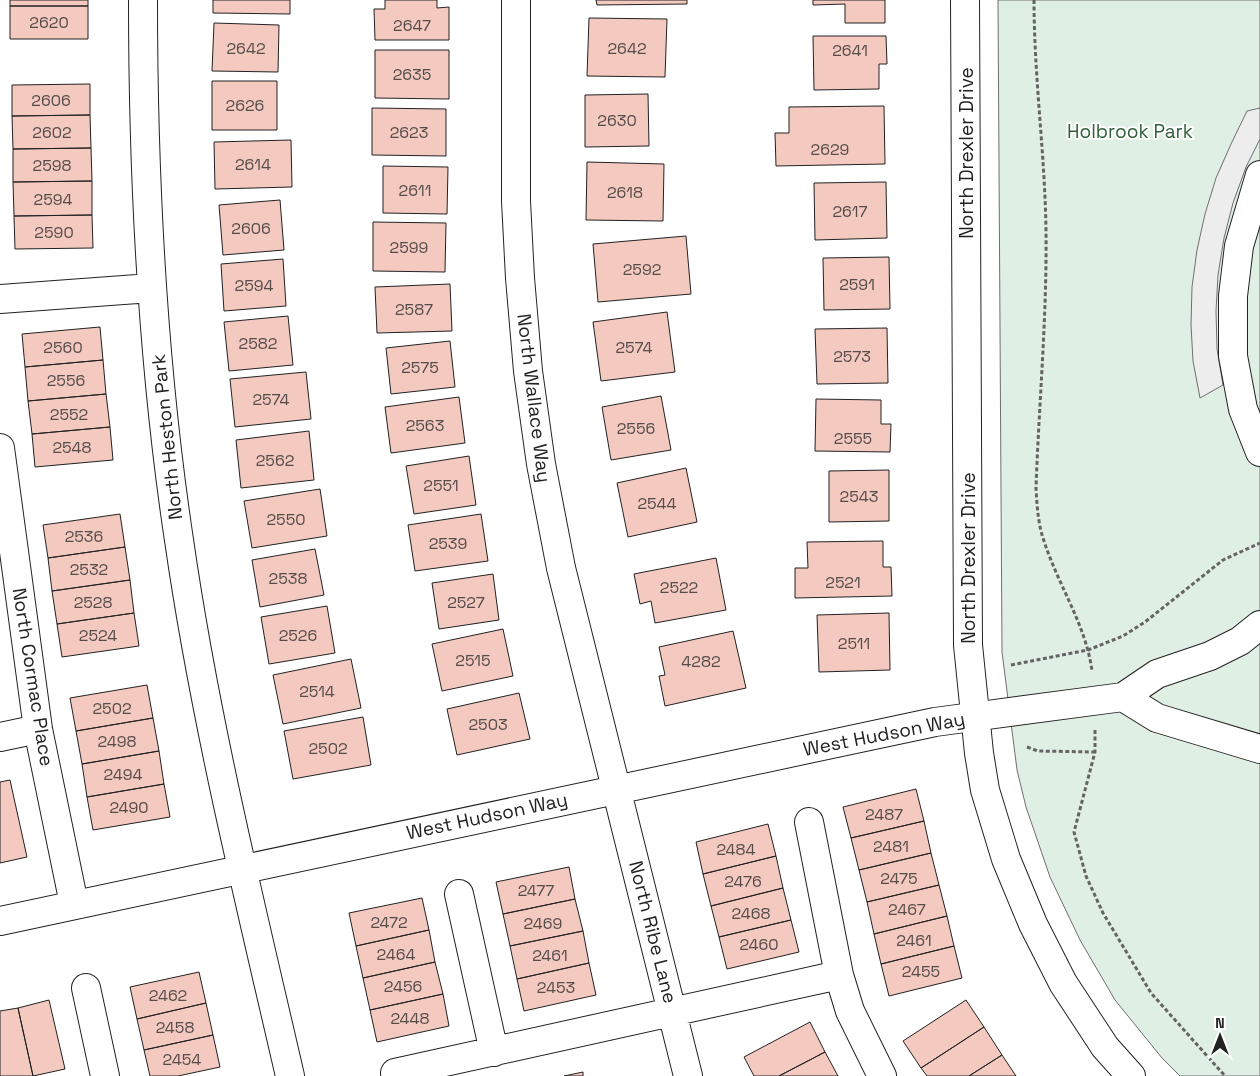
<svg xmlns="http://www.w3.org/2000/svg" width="1260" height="1076" viewBox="0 0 1260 1076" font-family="'Space Grotesk',sans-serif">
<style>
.green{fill:#e0efe3;stroke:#6f6f6f}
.parking{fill:#ededed;stroke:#6f6f6f}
.building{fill:#f3c9c0;stroke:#222}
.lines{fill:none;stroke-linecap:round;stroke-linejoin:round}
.minor-casing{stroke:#222;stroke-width:30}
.path{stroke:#646464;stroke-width:3;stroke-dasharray:4 2.5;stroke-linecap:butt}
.minor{stroke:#fff;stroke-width:28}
.labels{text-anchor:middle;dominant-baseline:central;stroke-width:4;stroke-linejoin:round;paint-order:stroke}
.number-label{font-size:16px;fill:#564c4a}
.park-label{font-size:19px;fill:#2f5e38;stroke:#fff}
.street-label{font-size:19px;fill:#222;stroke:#fff}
</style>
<rect width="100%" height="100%" fill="#fff"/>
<path class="green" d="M998,0H1260V1076H1180L1162,1058L1115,1000L1080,940L1050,877L1026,807L1017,770L1002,652Z"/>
<path class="parking" d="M1260,108V139L1246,167L1233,203L1224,238L1218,275L1216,311L1217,349L1223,385L1200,398L1193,361L1191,325L1192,287L1197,250L1205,214L1216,178L1231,144L1247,111Z"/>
<path class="building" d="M10,0H88V6H10Z
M213,0H290V14L213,13Z
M385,0H437V8L449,7V40H375L374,9H385Z
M596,0H687V4L597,5Z
M813,0H885V23H845V4L813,5Z
M10,6H88V39H10Z
M589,18L667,19L665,77L587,76Z
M214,23L279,25L278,72L212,71Z
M813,36H886L887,64H879V89L814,90Z
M375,50H449V99L375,98Z
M212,81H277V130H212Z
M90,84V115L12,116V85Z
M648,94L649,146L585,147V95Z
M884,106L885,164L776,166L775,133H789V107Z
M372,108L446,109V156L372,155Z
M90,115L91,148L13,149L12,116Z
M291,140L292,187L215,189L214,142Z
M91,148L92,181L13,182V149Z
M587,162L664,164L663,221L586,220Z
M383,166L448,167L447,214L383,213Z
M92,181V215L14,216L13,182Z
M886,182L887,238L815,240L814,183Z
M280,200L284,250L223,255L219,205Z
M92,215L93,248L15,249L14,216Z
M373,222L446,223L445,272L373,271Z
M686,236L691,294L598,302L593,244Z
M889,257L890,309L824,310L823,258Z
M283,259L286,306L224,311L221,264Z
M450,284L452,331L377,333L375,287Z
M667,312L675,372L601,381L593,322Z
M288,316L293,365L229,371L224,322Z
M100,327L103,360L25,367L22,334Z
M887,328L888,383L817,384L815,329Z
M450,341L455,387L391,394L386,348Z
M103,360L106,394L28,401L25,367Z
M306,372L311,419L235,427L230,379Z
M106,394L110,427L32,434L28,401Z
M661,396L671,450L611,460L602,407Z
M459,397L465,443L391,453L385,407Z
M816,399L881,400V424H891L890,452L815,451Z
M110,427L113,460L35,467L32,434Z
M309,431L314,480L241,488L236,440Z
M469,456L476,505L414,514L406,466Z
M686,468L697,522L628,537L617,483Z
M889,470V521L829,522V471Z
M320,489L327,536L252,548L244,501Z
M120,514L125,547L48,558L43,525Z
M481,514L488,561L415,571L408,525Z
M883,541V567H891L892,596L795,598V568H808L807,542Z
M125,547L130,580L52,591L48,558Z
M315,549L324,595L260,607L252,560Z
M716,558L726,610L655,623L651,601L640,604L634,574Z
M493,574L499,620L439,629L432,583Z
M130,580L134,613L57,624L52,591Z
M327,606L335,653L269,664L261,617Z
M134,613L139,646L62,657L57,624Z
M889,613L890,670L819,672L817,615Z
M503,629L513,676L442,691L432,644Z
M733,631L746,688L665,706L659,676L665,675L659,647Z
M351,659L361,708L283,724L273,675Z
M147,685L153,718L76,731L70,698Z
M519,693L530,739L457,755L447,709Z
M363,717L371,765L293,779L284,731Z
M153,718L159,751L82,764L76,731Z
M159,751L164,784L87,797L82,764Z
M10,780L27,857L0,863V782Z
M164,784L170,817L93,830L87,797Z
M916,789L924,821L851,838L843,807Z
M924,821L931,853L859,870L851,838Z
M768,824L776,856L703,874L696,842Z
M931,853L939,885L867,902L859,870Z
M776,856L783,888L711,906L703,874Z
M569,867L575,899L503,914L496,882Z
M939,885L947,916L874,934L867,902Z
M783,888L791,920L719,937L711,906Z
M422,898L429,930L356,946L349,913Z
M575,899L583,931L510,946L503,914Z
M947,916L954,946L881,964L874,934Z
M791,920L799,952L727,969L719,937Z
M429,930L435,962L363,978L356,946Z
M583,931L589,963L517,979L510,946Z
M954,946L962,978L889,996L881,964Z
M435,962L443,994L370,1010L363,978Z
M589,963L596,995L524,1011L517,979Z
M199,972L206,1003L137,1019L130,987Z
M443,994L449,1026L377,1042L370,1010Z
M49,1000L65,1069L33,1076L18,1008Z
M966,1000L984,1027L921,1068L903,1041Z
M206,1003L213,1035L144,1050L137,1019Z
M18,1008L33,1076H0V1011Z
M810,1022L825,1052L779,1076H754L744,1057Z
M984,1027L1002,1055L969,1076H927L921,1068Z
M213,1035L220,1067L178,1076H150L144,1050Z
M825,1052L838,1076H779Z
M1002,1055L1016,1076H969Z
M583,1072V1076H564Z"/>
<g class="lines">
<g class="minor-casing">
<path id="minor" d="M143,0C143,181 152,361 179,540C205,721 249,898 290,1076
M516,0V201L520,278L528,371L541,464L561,568L688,1076
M965,0L968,645L979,753L985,790L1006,859L1033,924L1063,983L1105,1047L1131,1076
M1260,175L1239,246L1233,296V356L1243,409L1260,452
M0,299L151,288
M0,448L38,729L74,904
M1123,697L1157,718L1260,749
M0,737L38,729
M809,822L839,975L850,1011L882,1076
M459,894L494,1052
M0,921L935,722L1123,697L1157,674L1210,656L1240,641L1260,625
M86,988L105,1076
M395,1073L839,975"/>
</g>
<path class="path" d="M1034,0C1034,77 1045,154 1046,231C1047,317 1039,402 1036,488C1037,506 1038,524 1044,541C1058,585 1086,625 1092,671
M1011,665L1088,650L1123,636L1145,622L1223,560L1260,543
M1095,730V752L1074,832L1086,876L1103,913L1151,993L1225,1076
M1027,747L1038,751L1095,752"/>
<use href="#minor" class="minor"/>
</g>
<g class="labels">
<g class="number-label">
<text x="49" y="22">2620</text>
<text x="412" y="25">2647</text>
<text x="246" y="48">2642</text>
<text x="627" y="48">2642</text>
<text x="850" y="50">2641</text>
<text x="412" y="74">2635</text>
<text x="51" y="100">2606</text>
<text x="245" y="105">2626</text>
<text x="617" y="120">2630</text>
<text x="52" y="132">2602</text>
<text x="409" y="132">2623</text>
<text x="830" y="149">2629</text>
<text x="253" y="164">2614</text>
<text x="52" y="165">2598</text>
<text x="415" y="190">2611</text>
<text x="625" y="192">2618</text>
<text x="53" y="199">2594</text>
<text x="850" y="211">2617</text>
<text x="251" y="228">2606</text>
<text x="54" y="232">2590</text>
<text x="409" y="247">2599</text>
<text x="642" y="269">2592</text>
<text x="857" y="284">2591</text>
<text x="254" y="285">2594</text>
<text x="414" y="309">2587</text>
<text x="258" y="343">2582</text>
<text x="63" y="347">2560</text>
<text x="634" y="347">2574</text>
<text x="852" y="356">2573</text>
<text x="420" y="367">2575</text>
<text x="66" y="380">2556</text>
<text x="271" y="399">2574</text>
<text x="69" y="414">2552</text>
<text x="425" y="425">2563</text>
<text x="636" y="428">2556</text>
<text x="853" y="438">2555</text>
<text x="72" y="447">2548</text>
<text x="275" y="460">2562</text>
<text x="441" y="485">2551</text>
<text x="859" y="496">2543</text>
<text x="657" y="503">2544</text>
<text x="286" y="519">2550</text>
<text x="84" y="536">2536</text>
<text x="448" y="543">2539</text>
<text x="89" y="569">2532</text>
<text x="288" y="578">2538</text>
<text x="843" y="582">2521</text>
<text x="679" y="587">2522</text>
<text x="93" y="602">2528</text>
<text x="466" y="602">2527</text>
<text x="98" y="635">2524</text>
<text x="298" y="635">2526</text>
<text x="854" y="643">2511</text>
<text x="473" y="660">2515</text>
<text x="701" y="661">4282</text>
<text x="317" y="691">2514</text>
<text x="112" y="708">2502</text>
<text x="488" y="724">2503</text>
<text x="117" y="741">2498</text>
<text x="328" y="748">2502</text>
<text x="123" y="774">2494</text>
<text x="129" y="807">2490</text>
<text x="884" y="814">2487</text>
<text x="891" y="846">2481</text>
<text x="736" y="849">2484</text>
<text x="899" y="878">2475</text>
<text x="743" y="881">2476</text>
<text x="536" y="890">2477</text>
<text x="907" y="909">2467</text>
<text x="751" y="913">2468</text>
<text x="389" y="922">2472</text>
<text x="543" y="923">2469</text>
<text x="914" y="940">2461</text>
<text x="759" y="944">2460</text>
<text x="396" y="954">2464</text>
<text x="550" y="955">2461</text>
<text x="921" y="971">2455</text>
<text x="403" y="986">2456</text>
<text x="556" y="987">2453</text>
<text x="168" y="995">2462</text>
<text x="410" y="1018">2448</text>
<text x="175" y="1027">2458</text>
<text x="182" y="1059">2454</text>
</g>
<g class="park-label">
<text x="1130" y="131">Holbrook Park</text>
</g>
<g class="street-label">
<text transform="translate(966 153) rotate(-90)">North Drexler Drive</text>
<text transform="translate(534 398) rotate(83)">North Wallace Way</text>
<text transform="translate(167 437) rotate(-96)">North Heston Park</text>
<text transform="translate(968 558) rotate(-90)">North Drexler Drive</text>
<text transform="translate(33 677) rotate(81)">North Cormac Place</text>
<text transform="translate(884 734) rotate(-11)">West Hudson Way</text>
<text transform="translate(487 816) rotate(-12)">West Hudson Way</text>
<text transform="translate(653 932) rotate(76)">North Ribe Lane</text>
</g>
</g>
<g transform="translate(1220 1036)" stroke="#ffffff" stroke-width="4" paint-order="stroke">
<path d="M0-4L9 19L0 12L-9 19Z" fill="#222222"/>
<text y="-8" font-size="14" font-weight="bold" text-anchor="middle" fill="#222222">N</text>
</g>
</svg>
